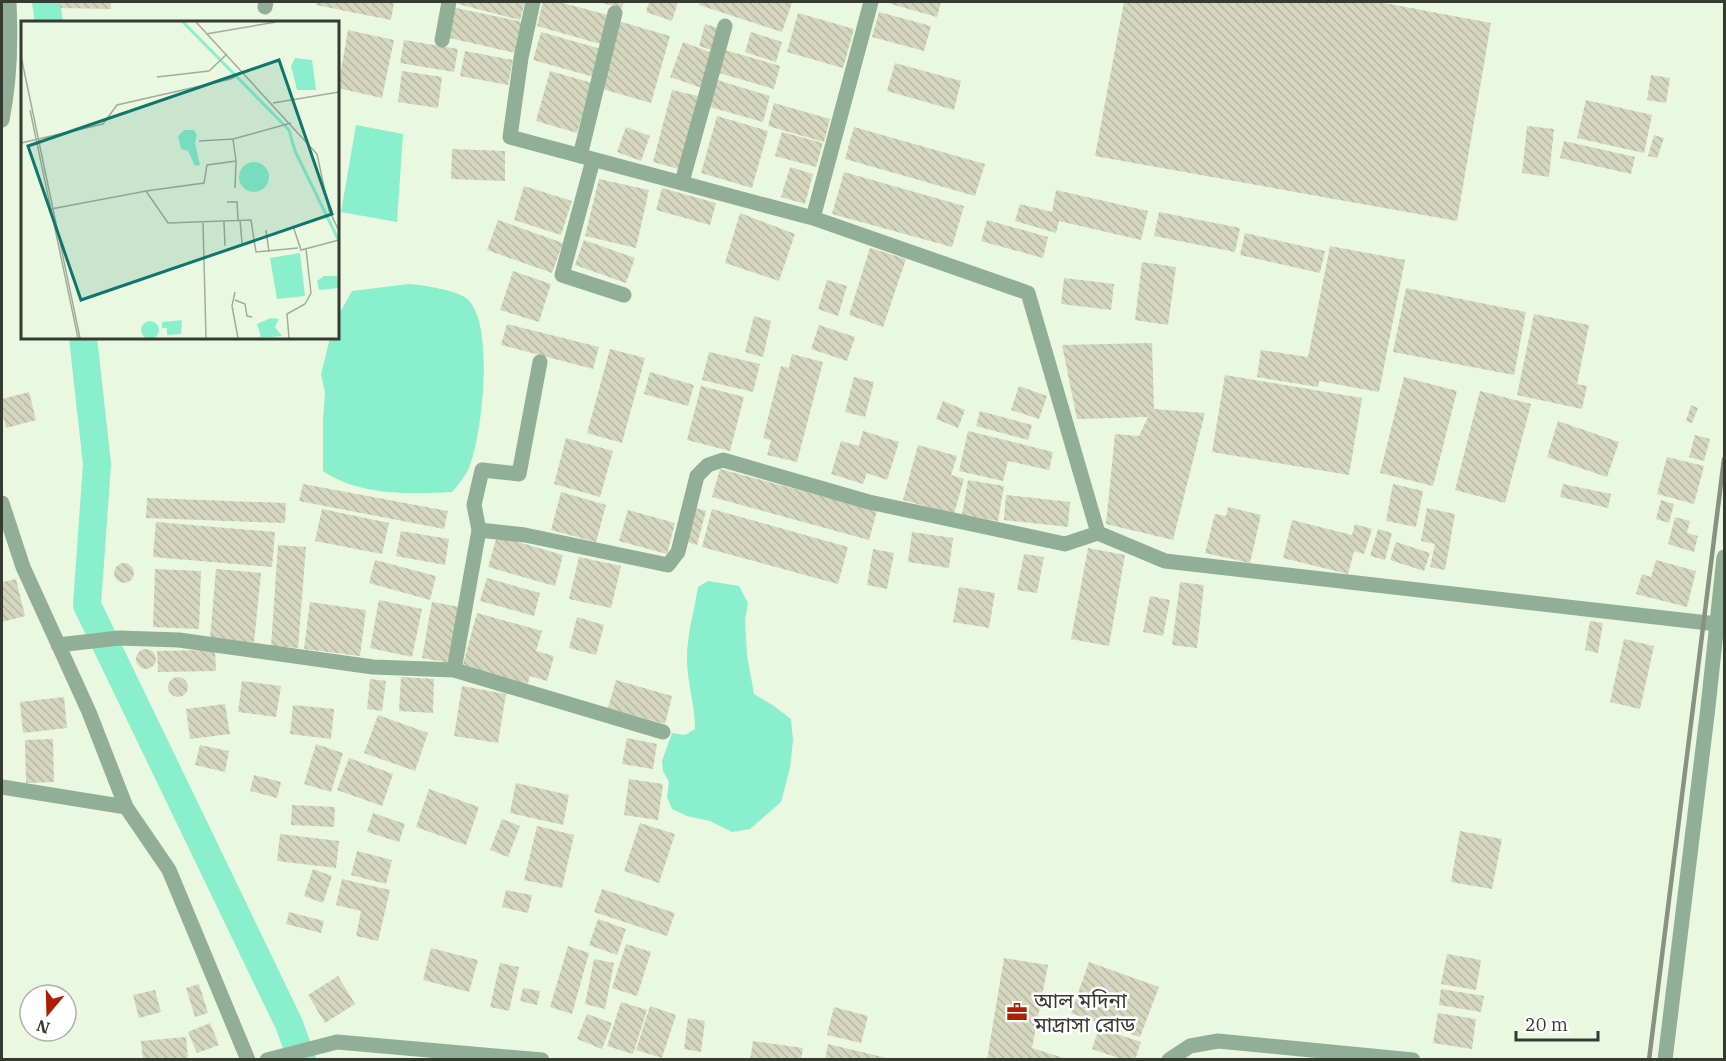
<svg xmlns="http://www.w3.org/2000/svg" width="1726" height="1061" viewBox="0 0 1726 1061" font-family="'IBM Plex Serif','Noto Sans Bengali',serif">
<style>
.water{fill:#8aefcd}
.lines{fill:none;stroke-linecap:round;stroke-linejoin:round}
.canal{stroke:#8aefcd;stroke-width:28}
.building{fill:url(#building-back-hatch)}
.street{stroke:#91af97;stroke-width:15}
.rail{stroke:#899282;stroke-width:4.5}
.labels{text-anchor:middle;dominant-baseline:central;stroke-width:5;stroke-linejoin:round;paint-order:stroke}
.poi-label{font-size:21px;fill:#363b32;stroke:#fff;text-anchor:start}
.inset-river{fill:none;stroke:#8aefcd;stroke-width:3}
.inset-road{fill:none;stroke:#a3ac9a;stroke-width:1.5}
.view{fill:#0f766e;fill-opacity:0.15;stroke:#0f766e;stroke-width:3}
.inset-edge{fill:none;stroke:#363b32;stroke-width:3}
</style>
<defs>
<pattern id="building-back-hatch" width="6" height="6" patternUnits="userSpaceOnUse" patternTransform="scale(1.5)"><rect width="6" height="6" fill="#d4d6bd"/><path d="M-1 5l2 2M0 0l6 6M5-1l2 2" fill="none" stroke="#b7b9a3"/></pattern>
</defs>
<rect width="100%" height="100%" fill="#ebf8e0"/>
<path class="water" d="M356,125L403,134L397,222L341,212Z
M409,284C423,285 455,290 466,298C496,320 482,440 468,470C464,478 457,486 452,492C409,494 360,496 323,471V421L325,393L321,374L330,338H338V316L352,291Z
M708,581L739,586L748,603L745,620L747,655L754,694L774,706L791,719L793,740L790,768L781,802L750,829L732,832L710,821L687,816L672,809L667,797L669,782L663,771L662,761L672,733L685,735L695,729C695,706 688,685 687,663C686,637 694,613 698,587Z"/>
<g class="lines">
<path class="canal" d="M46,2L49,22
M83,338L97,464L87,605L289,1024L302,1060"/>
</g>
<path class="building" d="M60,2H111V9L59,8Z
M317,2H394L391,20L316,5Z
M458,2H525L520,20L458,4Z
M543,2H559L608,15L600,44L537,26Z
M598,2H624L622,8Z
M649,2H678L672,21L646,12Z
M700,2H787L792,3L782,32L699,5Z
M884,2H941L937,17Z
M1124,2H1379L1491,23L1457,221L1095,156Z
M451,7L523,22L516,53L445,37Z
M879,12L931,26L924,51L872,37Z
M798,13L854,29L843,68L787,52Z
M618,21L670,36L651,103L599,88Z
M705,24L721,29L715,51L699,46Z
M348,30L394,40L382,98L338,88Z
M541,32L601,49L594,77L533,60Z
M751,32L782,42L776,62L745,52Z
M404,40L458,49L454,72L400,63Z
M683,42L715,54L702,88L670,77Z
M725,50L780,66L774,89L719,73Z
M465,51L513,60L508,85L460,76Z
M895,63L961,81L954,110L887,91Z
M402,71L442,77L438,108L398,102Z
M550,71L592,83L577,133L536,121Z
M1651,75L1670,78L1666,103L1647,100Z
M717,80L770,96L763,122L710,107Z
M672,90L698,96L679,169L653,162Z
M1586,100L1652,115L1644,153L1577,138Z
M774,103L830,119L824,142L768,126Z
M717,116L768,131L752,188L701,173Z
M1527,126L1554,129L1549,177L1522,173Z
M626,127L650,136L641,161L617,152Z
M854,127L985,164L975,196L845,159Z
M782,132L823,143L816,167L775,156Z
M1654,135L1664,138L1657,158L1648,156Z
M1564,141L1635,157L1631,174L1560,158Z
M452,149L505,151V181L451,179Z
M790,167L813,174L805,204L781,197Z
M844,172L964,206L952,247L832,214Z
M599,179L649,190L636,248L585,236Z
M524,186L572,201L561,235L514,220Z
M662,188L716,203L710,225L656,210Z
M1056,190L1148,211L1141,240L1059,221L1056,233L1015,221L1020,204L1052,212Z
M1159,212L1240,228L1235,252L1154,236Z
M740,213L795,234L779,281L725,263Z
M498,220L563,243L552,273L487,250Z
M987,220L1048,237L1043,258L981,241Z
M1245,233L1325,251L1320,273L1240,255Z
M584,240L635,258L626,283L575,265Z
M1330,246L1405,260L1379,392L1319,381L1318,387L1257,377L1261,350L1308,357Z
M870,248L906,259L883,327L849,315Z
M1142,262L1176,267L1168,325L1135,320Z
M513,271L551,284L539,322L500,310Z
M1064,278L1114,284L1111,310L1061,304Z
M827,280L847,286L838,316L818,309Z
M1406,288L1526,312L1514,375L1393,352Z
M1534,314L1589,325L1577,384L1587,386L1582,409L1517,395Z
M754,316L771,321L763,357L745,352Z
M507,324L599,347L593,369L501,345Z
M819,325L855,337L847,361L811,349Z
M1152,343L1154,409L1205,413L1173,540L1106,524L1115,434L1139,436L1148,417L1077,419L1062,345Z
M610,349L645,358L622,443L587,433Z
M709,352L760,364L753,392L702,380Z
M792,354L823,362L797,462L767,455L771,440L763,438L781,366L789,368Z
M650,372L694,385L688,406L644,394Z
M1225,375L1362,398L1349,475L1212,452Z
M854,377L874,382L865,417L845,412Z
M1404,377L1457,391L1433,486L1380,473Z
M701,386L744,397L730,451L687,440Z
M1019,386L1047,396L1039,419L1011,410Z
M1480,391L1531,404L1505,503L1455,490Z
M29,392L36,420L6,428L2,411V399Z
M943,401L965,410L958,428L936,419Z
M1691,405L1698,408L1692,423L1686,421Z
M980,411L1032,425L1028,440L976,426Z
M1558,421L1619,442L1607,477L1547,457Z
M863,431L899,442L887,480L867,473L863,484L831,474L841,441L859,446Z
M968,431L1053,452L1049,470L1008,461L1003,481L959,471Z
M1695,435L1710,439L1704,461L1689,457Z
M566,438L613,451L600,497L554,484Z
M918,445L957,456L951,475L964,479L954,514L903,500Z
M1667,457L1704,466L1694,504L1657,494Z
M720,469L877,511L869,540L712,497Z
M968,480L1004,486L998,521L962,515Z
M303,484L448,511L444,529L299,501Z
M1393,484L1423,491L1416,527L1386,521Z
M1563,484L1611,494L1608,508L1560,497Z
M561,492L606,505L596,542L551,530Z
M1006,495L1070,502L1068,527L1004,520Z
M147,498L286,503L285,523L146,518Z
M1661,500L1674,504L1669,523L1656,519Z
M1228,507L1261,515L1250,563L1205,553L1215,514L1226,516Z
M695,508L706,511L697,545L686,542Z
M1427,508L1455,514L1445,570L1430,567L1435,544L1421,541Z
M322,509L389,523L382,554L315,541Z
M712,509L848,547L838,584L702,547Z
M628,510L675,523L667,554L619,541Z
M1675,517L1690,521L1687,533L1698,536L1694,552L1668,544Z
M1292,520L1352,535L1355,524L1372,529L1364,554L1354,551L1348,574L1283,558Z
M156,522L275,532L272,567L153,557Z
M1378,529L1392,533L1385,560L1370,556Z
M401,531L449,539L445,565L396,556Z
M912,532L953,538L949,568L908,562Z
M497,536L563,555L555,586L488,567Z
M1396,542L1430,553L1424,571L1390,560Z
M278,545L306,547L298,648L271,646Z
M1088,548L1125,555L1109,646L1071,639Z
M873,549L894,553L887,589L867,585Z
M1024,554L1044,557L1037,593L1017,590Z
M579,557L621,566L611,608L569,599Z
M375,560L436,576L430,600L369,583Z
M1656,560L1696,571L1687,607L1636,594L1642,574L1651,577Z
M114 573a10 10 0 1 1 20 0a10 10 0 1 1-20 0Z
M155,569L201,571L199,629L153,627Z
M216,569L261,573L254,643L210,639Z
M487,578L540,593L534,616L480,601Z
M16,579L25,616L2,622V582Z
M1180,582L1204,585L1197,648L1172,645Z
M959,587L995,593L989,628L953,622Z
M1150,596L1170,600L1163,636L1143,632Z
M379,600L422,609L412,657L370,648Z
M310,602L366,610L360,656L304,649Z
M432,602L460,607L451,663L422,658Z
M477,613L542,631L536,651L554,656L547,681L530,676L527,686L462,668Z
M577,617L604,625L596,655L569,648Z
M1590,621L1603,623L1598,653L1585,650Z
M1624,639L1654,646L1640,709L1610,702Z
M136 659a10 10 0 1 1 20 0a10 10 0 1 1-20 0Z
M215,650L216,671L158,672L157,651Z
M401,677L434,679L433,713L399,711Z
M168 687a10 10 0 1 1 20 0a10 10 0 1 1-20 0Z
M370,679L386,681L382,711L367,709Z
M616,680L672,696L665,724L608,708Z
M242,681L281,686L276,717L238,712Z
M462,686L506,694L498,743L454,736Z
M64,697L67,728L23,733L20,702Z
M225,704L230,734L190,739L186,709Z
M293,705L334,709L331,739L290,734Z
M378,715L428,733L415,771L364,753Z
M627,738L657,744L653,769L622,764Z
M53,739L54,782L26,783L25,740Z
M316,744L343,753L331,792L304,784Z
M200,745L229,751L225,772L195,765Z
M349,758L393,774L382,806L337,790Z
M254,775L281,782L277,798L250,791Z
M629,779L663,784L658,820L624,815Z
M516,783L569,795L563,825L510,813Z
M429,789L479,807L466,845L416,827Z
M292,805L335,807L334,827L291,825Z
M373,813L405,824L399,842L367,832Z
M502,819L520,826L508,857L490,850Z
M640,823L675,834L659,883L624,871Z
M537,826L574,835L562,888L524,880Z
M1460,831L1502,839L1492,889L1451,882Z
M280,834L339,841L336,868L277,861Z
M357,851L392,860L386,884L351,875Z
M313,869L332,876L323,903L304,896Z
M342,879L390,890L378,941L356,936L361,911L336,905Z
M602,889L675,913L667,936L594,912Z
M506,890L532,895L528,913L502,907Z
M289,912L324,921L321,933L286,924Z
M598,919L626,929L617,955L589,945Z
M626,944L651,952L637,996L612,988Z
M568,946L589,953L572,1014L550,1007Z
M431,948L478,960L469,992L423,980Z
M1447,954L1481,960L1476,990L1441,984Z
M1004,958L1048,965L1032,1048L1070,1060H987Z
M594,959L614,963L605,1009L585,1004Z
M1089,962L1159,987L1140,1037L1071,1013Z
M500,963L519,967L509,1011L490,1007Z
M338,976L355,1004L325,1023L308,995Z
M199,984L208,1013L195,1017L186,988Z
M523,988L540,991L537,1005L520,1001Z
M1441,989L1484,996L1481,1012L1439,1005Z
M155,990L161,1012L139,1018L133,995Z
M621,1002L647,1010L633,1054L607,1046Z
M650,1006L676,1015L662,1058L636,1050Z
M834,1007L868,1016L861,1043L827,1035Z
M1438,1013L1476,1019L1472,1049L1433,1043Z
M587,1014L612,1023L602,1049L577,1039Z
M688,1018L705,1021L701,1052L684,1049Z
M210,1023L219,1045L197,1053L188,1032Z
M1099,1028L1141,1042L1135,1060H1124L1092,1049Z
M186,1037L188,1058L143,1060L141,1041Z
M753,1041L803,1048L801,1060H750Z
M828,1044L891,1059V1060H825Z"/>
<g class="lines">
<path class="street" d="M533,2L521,58L510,137L813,218L1028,293L1098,533L1165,561L1717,624
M265,7L266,2
M442,40L449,2
M2,120C10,81 11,42 9,2
M580,156L615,13
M593,160L562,275L624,295
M682,182L725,26
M813,218L871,2
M2,503L23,567L89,712L126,807L169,870L248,1060
M479,530L474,505L482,470L519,474L540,362
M58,645L119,638L179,640L373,667L454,670L663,732
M454,670L479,530L525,535L668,565L678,552L697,476L708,465L723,460L869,502L1065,544L1098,533
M2,787L126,807
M267,1060L337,1042L542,1060
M1169,1060L1190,1046L1218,1041L1413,1060
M1665,1060L1708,707L1724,557"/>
<path class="rail" d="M1649,1060L1724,459"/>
</g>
<defs>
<g id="office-bare" transform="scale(1.62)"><path d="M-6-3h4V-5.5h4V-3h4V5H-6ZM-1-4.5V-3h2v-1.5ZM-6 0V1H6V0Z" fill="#ad1f05" stroke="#fff" stroke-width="2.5" paint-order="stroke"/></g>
</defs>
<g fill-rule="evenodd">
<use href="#office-bare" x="1017" y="1012"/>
</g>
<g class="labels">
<g class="poi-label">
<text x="1034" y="1000">আল মদিনা<tspan x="1034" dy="24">মাদ্রাসা রোড</tspan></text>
</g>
</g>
<g transform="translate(21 21)">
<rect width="318" height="318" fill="#ebf8e0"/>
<path d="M274,37L291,39L295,69H276L270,45ZM163,109H173L176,114L174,122L179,144L174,145L167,130L160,128L157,115ZM218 156a15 15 0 1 1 30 0a15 15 0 1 1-30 0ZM279,232L284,275L256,278L249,237ZM303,255H316L318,267L298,269L296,260ZM250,297L258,298L254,306L261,315L237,317L240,316L236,303ZM161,299L160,313L146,314V307H141V301ZM120 309a9 9 0 1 1 18 0a9 9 0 1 1-18 0Z" fill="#8aefcd"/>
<path class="inset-river" d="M162,1L268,109L274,130L318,220"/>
<path class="inset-road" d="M175,1L296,133L308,189L318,210M185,13L255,1M0,35L59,317M136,56L188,50L206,33M252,82L318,71M9,89L57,317M178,120L212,118L270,102M0,122L82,103L96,84L210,58L222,51M214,167L215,140M125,170L183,162L186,144L215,140L212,118M206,181H216L217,199M30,188L125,170L147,202L230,199L235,231L277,227M219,199L221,222M203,201L204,225M182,202L185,317M272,205L280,229L318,219M245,209L248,231M214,271L211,285L217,317M214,279L224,283L226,295L231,296M268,317L266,293L284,283L290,272L285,228"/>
<path class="view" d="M258,39L311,193L60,279L7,125Z"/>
<rect width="318" height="318" class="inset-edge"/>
</g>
<rect width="1726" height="1061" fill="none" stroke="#363b32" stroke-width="6"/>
<g transform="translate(48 1013) rotate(199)"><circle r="28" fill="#ffffff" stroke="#afb1ad" stroke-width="1.5"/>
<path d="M0-4.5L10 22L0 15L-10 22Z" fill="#ad1f05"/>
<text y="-9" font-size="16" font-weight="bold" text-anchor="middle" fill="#363b32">N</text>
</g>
<path d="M1516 1031v9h82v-9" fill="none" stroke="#363b32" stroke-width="3"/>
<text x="1525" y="1031" font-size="18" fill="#363b32" stroke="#ffffff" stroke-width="4.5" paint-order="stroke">20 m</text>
</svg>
